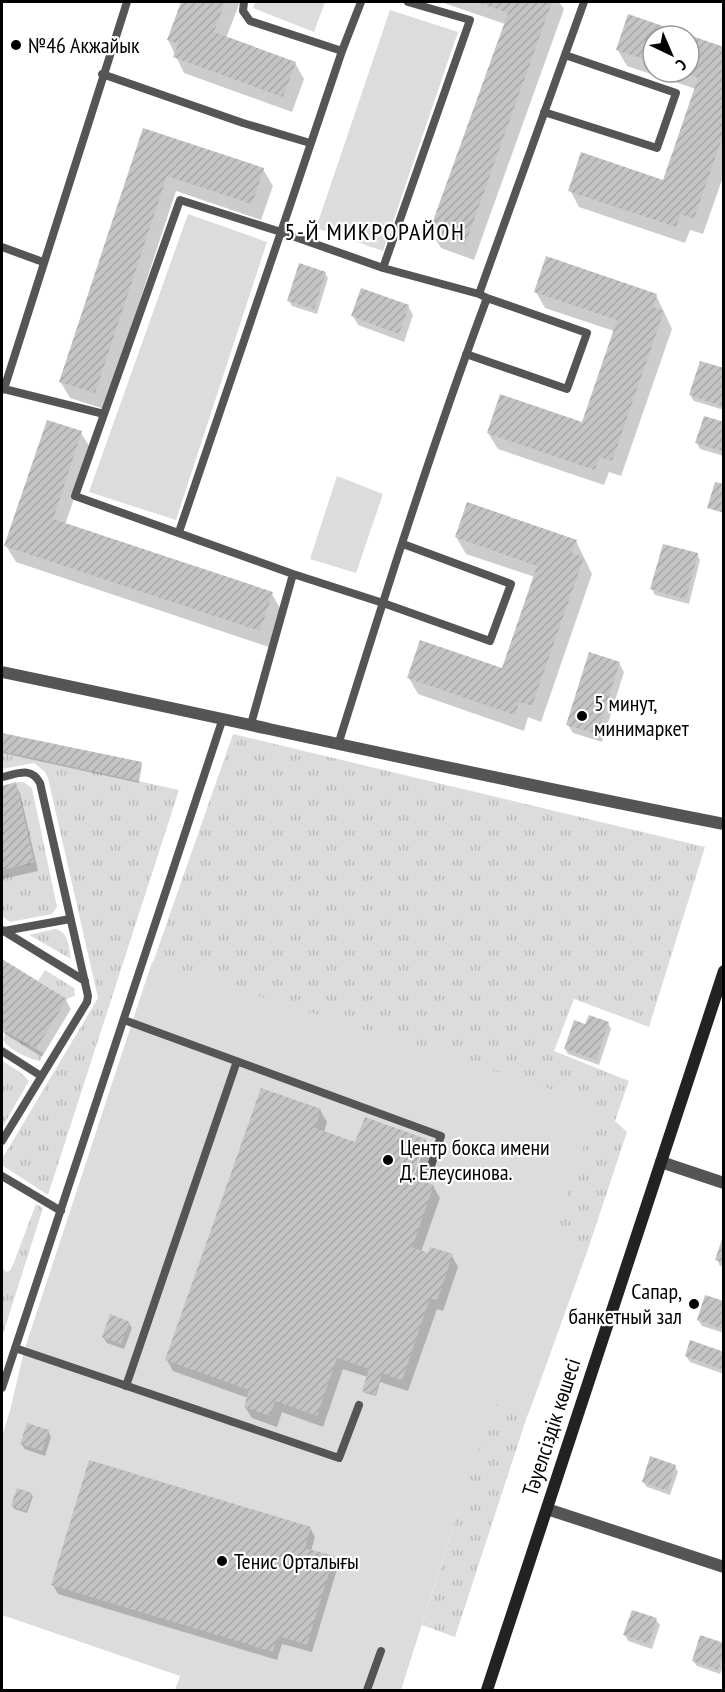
<svg xmlns="http://www.w3.org/2000/svg" width="725" height="1692" viewBox="0 0 725 1692" font-family="'PT Sans Narrow',sans-serif">
<style>
.grass{fill:url(#grass-tufts)}
.park{fill:#dcdcdc}
.shadow{fill:#0003;fill-rule:evenodd}
.building{fill:url(#building-hatch)}
.lines{fill:none;stroke-linecap:round;stroke-linejoin:round}
.service{stroke:#555;stroke-width:8}
.minor{stroke:#555;stroke-width:12}
.secondary{stroke:#222;stroke-width:12}
.poi-dot{fill:#000;stroke:#fff;stroke-width:2}
.labels{text-anchor:middle;dominant-baseline:central;stroke-width:4.5;stroke-linejoin:round;paint-order:stroke}
.poi-label{font-size:22px;fill:#000;stroke:#fff;text-anchor:start}
.street-label{font-size:22px;fill:#000;stroke:#fff}
.neighbourhood-label{font-size:24px;letter-spacing:1.5px;fill:#000;stroke:#fff}
</style>
<defs>
<pattern id="grass-tufts" width="24" height="20" patternUnits="userSpaceOnUse" patternTransform="scale(1.5)"><rect width="24" height="20" fill="#dcdcdc"/><path d="M3 7l-1-3M5 7V3M7 7l1-3M15 17l-1-3M17 17v-4M19 17l1-3" fill="none" stroke="#bbb"/></pattern>
<pattern id="building-hatch" width="6" height="6" patternUnits="userSpaceOnUse" patternTransform="scale(1.5)"><rect width="6" height="6" fill="#c4c4c4"/><path d="M-1 1l2-2M0 6l6-6M5 7l2-2" fill="none" stroke="#a7a7a7"/></pattern>
</defs>
<rect width="100%" height="100%" fill="#fff"/>
<path class="grass" d="M233,734L705,847L649,1027L574,999L554,1051L629,1081L615,1121L627,1132L587,1252L551,1240L136,1011Z
M2,751L179,790L48,1195L2,1165V1159L98,998L48,778L45,772L34,763L2,769Z
M16,782H24L32,788L57,907L52,914L10,922L2,916V870L34,862Z
M55,929C69,931 69,948 71,959L29,935Z
M45,970L74,988L75,996L67,999L38,981Z
M6,1031L43,1053L40,1061C28,1059 10,1050 3,1040Z
M2,1061L20,1072L29,1081L2,1128Z
M36,1204L43,1208L2,1337V1269L7,1272L11,1270Z
M495,1382L535,1392L455,1637L422,1625L459,1508L2,1437L10,1411Z"/>
<path class="park" d="M255,2H325L314,32L253,8Z
M390,10L458,32L383,251L316,228Z
M188,214L267,242L176,520L89,492Z
M337,476L383,494L356,573L310,559Z
M152,962L598,1104L552,1239L587,1252L528,1415L495,1404L459,1508L401,1690H175L180,1676L2,1615V1437L10,1411L24,1351Z"/>
<path class="shadow" d="M182,2H240L226,38L295,63L304,79L292,112L184,73L168,40Z
M441,2H559L564,9L474,260L441,248L431,232L505,24Z
M629,16L688,36H653V72H689V36L724,48V174L703,234L690,230L685,243L579,207L570,190L664,182L696,89L627,66L617,49Z
M144,130L263,169L273,186L261,220L176,191L104,409L70,398L60,381Z
M325,273L328,278L317,314L292,306L289,301Z
M536,292L656,295L672,329L621,476L609,472L604,485L498,449L488,433L583,424L614,331L545,308Z
M408,306L413,315L404,342L358,325L353,316Z
M724,370V410L694,401L690,395Z
M724,424V456L700,449L697,443Z
M81,433L91,449L65,525L272,594L281,610L269,647L16,562L6,546Z
M456,537L576,541L592,574L541,722L528,717L524,731L418,694L409,678L503,670L535,577L466,554Z
M697,554L700,560L689,604L655,595L652,589Z
M619,663L624,672L602,742L573,733L568,725Z
M2,735L141,763L142,765L139,783L2,753Z
M15,784L20,793L38,871L2,879V787Z
M2,960L66,1000L71,1009L42,1057L2,1032Z
M608,1023L611,1029L599,1065L568,1054L565,1049Z
M320,1110L327,1122L324,1132L356,1144L425,1140L432,1152L421,1182L433,1186L440,1198L421,1252L429,1255L452,1256L458,1267L443,1311L437,1309L408,1391L380,1382L376,1396L365,1393L364,1391L368,1377L343,1369L323,1427L282,1412L277,1427L252,1418L245,1407L248,1398L173,1371L167,1360ZM422,1146H425L411,1185L408,1184Z
M724,1240V1267L720,1266L717,1260Z
M724,1303V1333L702,1326L698,1320Z
M129,1323L132,1328L124,1349L107,1343L103,1337Z
M724,1353V1374L690,1362L686,1356Z
M48,1431L51,1437L45,1456L25,1449L21,1444Z
M675,1466L678,1472L670,1495L647,1487L643,1482Z
M31,1494L33,1496L27,1513L14,1509L13,1506Z
M310,1528L315,1537L311,1551L333,1558L338,1566L312,1652L282,1644L277,1660L58,1594L53,1585Z
M656,1620L660,1625L652,1649L628,1641L625,1635Z
M724,1645V1665L720,1674L697,1666L693,1661Z"/>
<path class="building" d="M181,2H225L214,32L296,62L283,97L173,57L178,44L167,40Z
M477,2H552L465,245L429,232L508,13Z
M628,14L724,47V132L694,219L681,214L676,227L568,191L581,152L663,180L698,78L682,72H689V36H653V62L616,50Z
M143,128L264,168L252,204L167,176L95,393L59,382Z
M546,256L657,294L653,307L664,311L612,461L599,457L595,470L487,433L500,394L582,422L617,320L534,292Z
M299,263L326,272L314,309L287,301Z
M361,288L409,305L399,334L351,316Z
M700,361L724,368V407L689,395Z
M704,416L724,422V452L695,443Z
M47,420L82,431L53,519L273,592L260,631L4,546Z
M715,482L724,484V513L707,508Z
M467,502L577,540L572,553L584,557L532,706L519,702L515,715L407,678L420,640L502,668L537,566L455,537Z
M663,544L698,553L686,599L650,589Z
M589,652L620,662L597,734L566,725Z
M2,733L142,762L138,781L2,751Z
M16,782L34,862L2,870V786Z
M2,959L67,999L36,1049L2,1028Z
M589,1015L609,1022L596,1060L564,1049L574,1020L585,1024Z
M261,1088L321,1109L315,1128L355,1142L365,1117L426,1139L412,1177L434,1185L412,1247L428,1253L430,1247L453,1254L437,1301L430,1298L402,1381L382,1373L375,1395L362,1391L369,1369L337,1358L317,1416L275,1401L270,1416L244,1407L249,1390L165,1360Z
M723,1236H724V1263L715,1260Z
M705,1295L724,1301L722,1329L697,1320Z
M110,1314L130,1322L121,1344L102,1337Z
M690,1340L724,1352V1370L685,1356Z
M27,1423L49,1430L42,1451L20,1444Z
M650,1456L676,1465L668,1491L642,1482Z
M89,1460L311,1527L305,1548L334,1556L307,1645L278,1636L273,1652L51,1585Z
M17,1488L32,1493L26,1511L11,1506Z
M632,1610L657,1618L649,1644L623,1635Z
M700,1635L724,1643V1652L718,1670L692,1661Z"/>
<g class="lines">
<path class="service" d="M244,2L243,11L250,21L342,51
M361,2L342,51L281,232L180,200L75,496L293,574L383,603L490,641L511,584L403,544
M408,2L470,20L383,268L479,294
M102,74L243,123L310,143
M544,112L657,148L676,93L565,55
M2,247L43,262
M466,354L567,389L587,333L487,298
M4,389L104,414
M2,390L4,389L127,2
M179,532L281,232L383,268
M251,724L293,574
M338,745C385,595 432,445 487,298L479,294L584,2
M2,777C17,774 31,766 40,783L88,996L87,1002L2,1141
M2,930L85,981
M4,931L70,919
M124,1020L441,1136L429,1172
M2,1051L41,1076
M2,1176L61,1211
M15,1348L339,1458L359,1405
M126,1386L237,1061
M2,1388L223,718
M367,1690L381,1651"/>
<path class="minor" d="M2,672C242,722 482,777 724,824
M661,1162L724,1183
M547,1509L724,1567"/>
<path class="secondary" d="M487,1690L724,971"/>
</g>
<g class="poi-dot">
<circle cx="16" cy="45" r="6"/>
<circle cx="582" cy="716" r="6"/>
<circle cx="388" cy="1160" r="6"/>
<circle cx="694" cy="1304" r="6"/>
<circle cx="222" cy="1561" r="6"/>
</g>
<g class="labels">
<g class="poi-label">
<text x="28" y="45">№46 Акжайык</text>
<text x="594" y="703">5 минут,<tspan x="594" dy="25">минимаркет</tspan></text>
<text x="400" y="1147">Центр бокса имени<tspan x="400" dy="25">Д. Елеусинова.</tspan></text>
<text x="682" y="1291" text-anchor="end">Сапар,<tspan x="682" dy="25">банкетный зал</tspan></text>
<text x="234" y="1561">Тенис Орталығы</text>
</g>
<g class="street-label">
<text transform="translate(551 1427) rotate(-72)">Тәуелсіздік көшесі</text>
</g>
<g class="neighbourhood-label">
<text x="375" y="231">5-Й МИКРОРАЙОН</text>
</g>
</g>
<rect width="725" height="1692" fill="none" stroke="#000000" stroke-width="6"/>
<g transform="translate(671 54) rotate(136)"><circle r="28" fill="#ffffff" stroke="#999999" stroke-width="1.5"/>
<path d="M0-4.5L10 22L0 15L-10 22Z" fill="#000000"/>
<text y="-9" font-size="16" font-weight="bold" text-anchor="middle" fill="#000000">С</text>
</g>
</svg>
